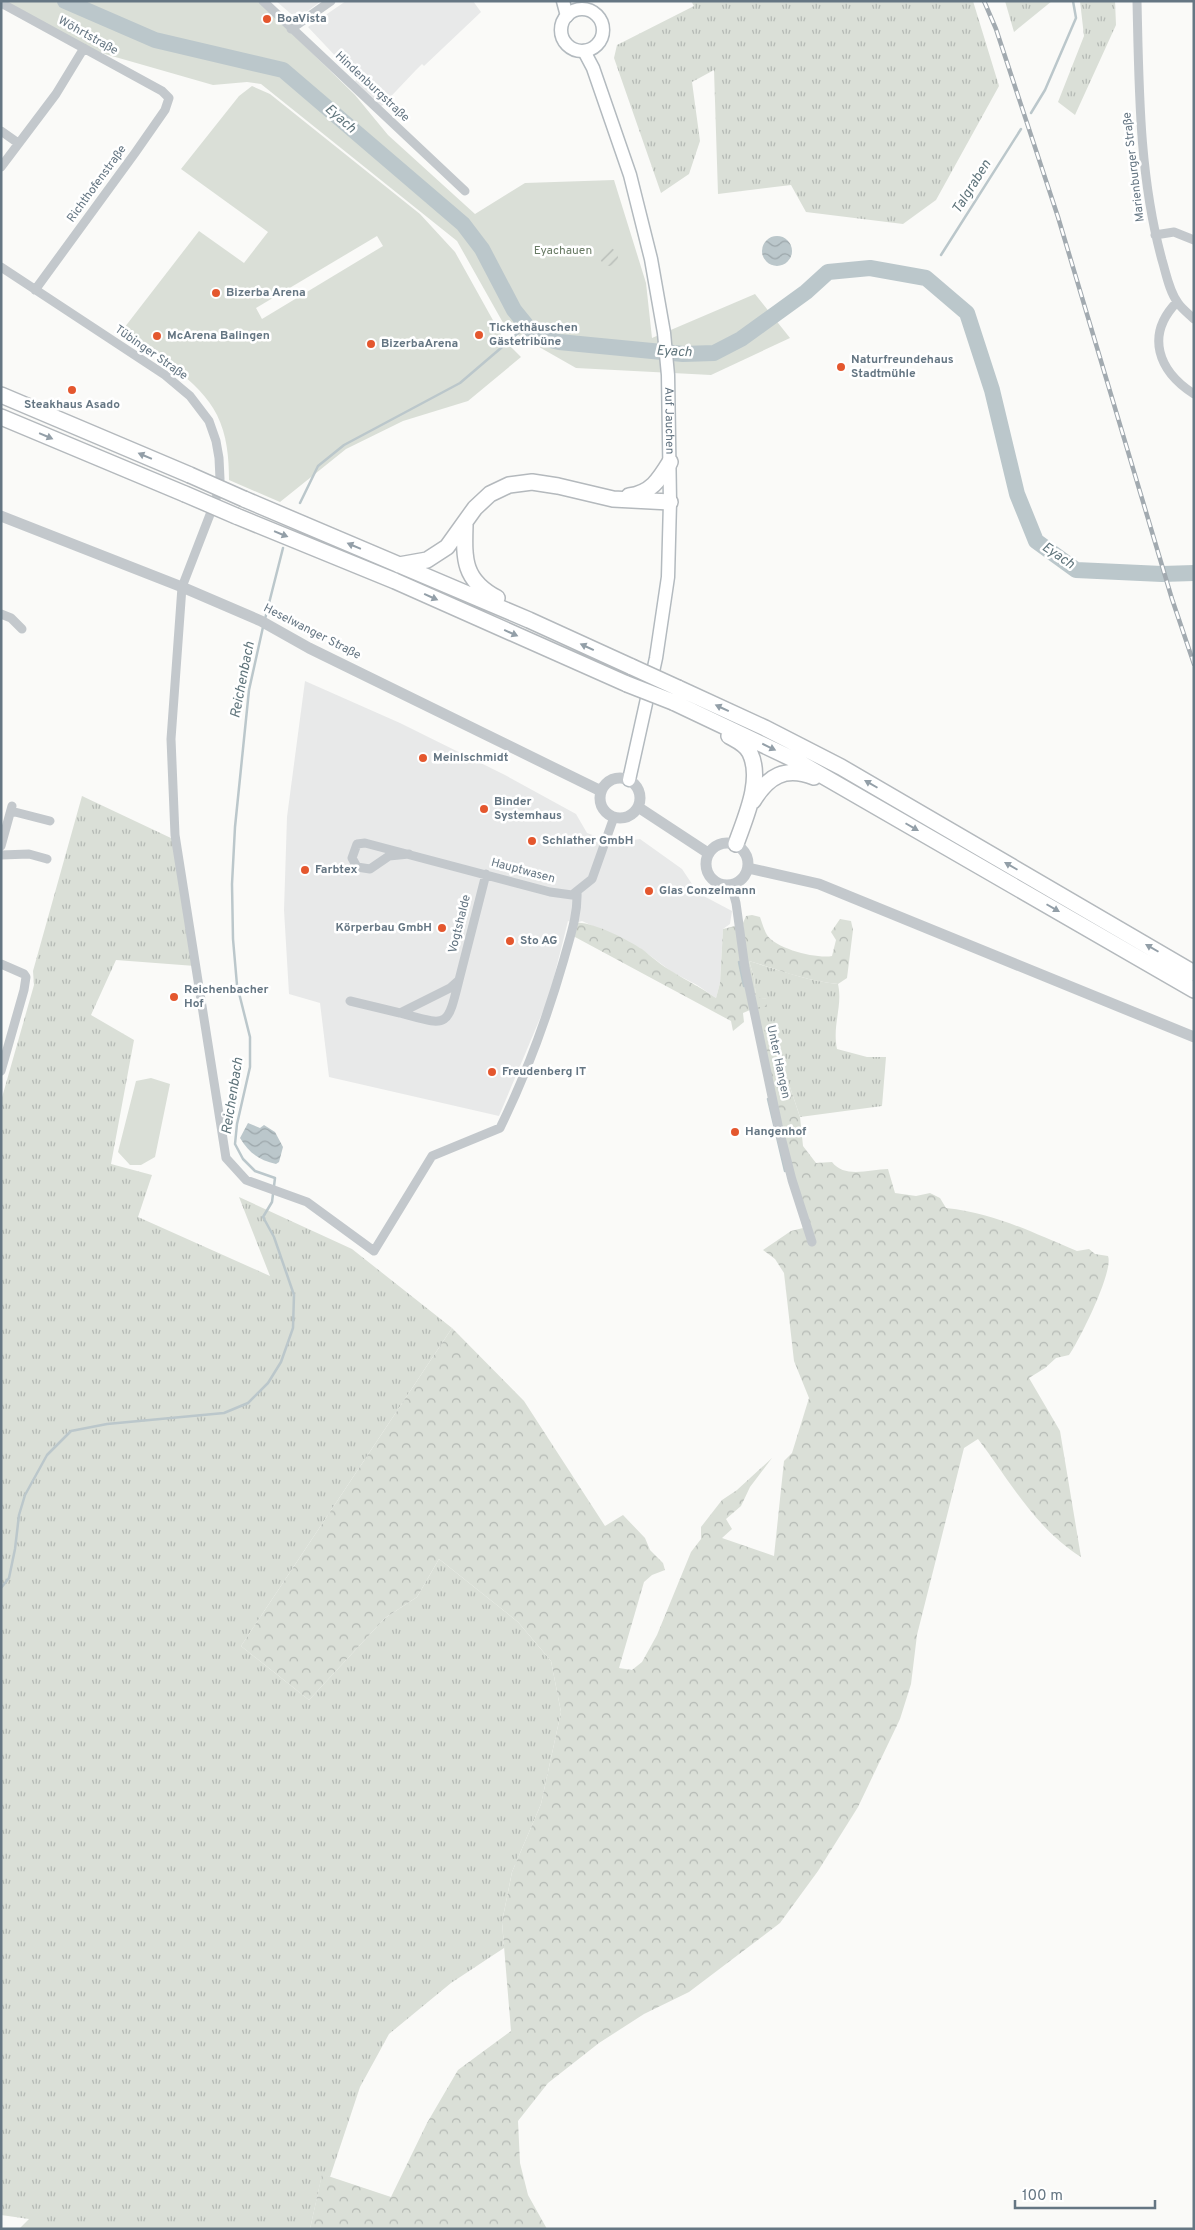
<svg xmlns="http://www.w3.org/2000/svg" width="1195" height="2230" viewBox="0 0 1195 2230" font-family="Overpass,sans-serif">
<style>
.built{fill:#e8e9e9}
.grass{fill:url(#grass-tufts)}
.forest{fill:url(#forest-crowns)}
.park{fill:#dadfd7;fill-rule:evenodd}
.garden{fill:url(#garden-furrows)}
.water{fill:url(#water-waves)}
.lines{fill:none;stroke-linecap:round;stroke-linejoin:round}
.stream{stroke:#bbc7cb;stroke-width:2.5}
.river{stroke:#bbc7cb;stroke-width:16}
.secondary-casing{stroke:#b3babf;stroke-width:15}
.trunk-casing{stroke:#b4b9bd;stroke-width:18}
.minor{stroke:#c3c8cc;stroke-width:9}
.tertiary{stroke:#c3c8cc;stroke-width:11}
.secondary{stroke:#fff;stroke-width:12}
.trunk{stroke:#fff;stroke-width:15}
.rail-casing{stroke:#a2aab0;stroke-width:4.5}
.rail{stroke:#fff;stroke-width:2.5;stroke-dasharray:8;stroke-linecap:butt}
.trunk-bridge-casing{stroke:#b4b9bd;stroke-width:18;stroke-linecap:butt}
.trunk-bridge{stroke:#fff;stroke-width:15}
.oneway{fill:#939fa8}
.poi-dot{fill:#e4572e;stroke:#fff;stroke-width:2}
.labels{text-anchor:middle;dominant-baseline:central;stroke-width:5;stroke-linejoin:round;paint-order:stroke}
.poi-label{font-size:12px;font-weight:bold;fill:#657683;stroke:#fff;text-anchor:start}
.street-label{font-size:12px;fill:#657683;stroke:#fff}
.park-label{font-size:12px;fill:#687a64;stroke:#fff}
.water-label{font-size:14px;font-style:italic;fill:#60757c;stroke:#fff}
</style>
<defs>
<pattern id="grass-tufts" width="24" height="20" patternUnits="userSpaceOnUse" patternTransform="scale(1.25)"><rect width="24" height="20" fill="#dadfd7"/><path d="M3 7l-1-3M5 7V3M7 7l1-3M15 17l-1-3M17 17v-4M19 17l1-3" fill="none" stroke="#b4b9b4"/></pattern>
<pattern id="forest-crowns" width="20" height="18" patternUnits="userSpaceOnUse" patternTransform="scale(1.25)"><rect width="20" height="18" fill="#dadfd7"/><path d="M2 6a3 3 0 1 1 6 0M12 15a3 3 0 1 1 6 0" fill="none" stroke="#b4b9b4"/></pattern>
<pattern id="garden-furrows" width="10" height="10" patternUnits="userSpaceOnUse" patternTransform="scale(1.25)"><rect width="10" height="10" fill="#dadfd7"/><path d="M-1 1l2-2M0 10L10 0M9 11l2-2" fill="none" stroke="#b4b9b4"/></pattern>
<pattern id="water-waves" width="16" height="10" patternUnits="userSpaceOnUse" patternTransform="scale(1.25)"><rect width="16" height="10" fill="#bbc7cb"/><path d="M0 5q4-4 8 0t8 0" fill="none" stroke="#9ca6aa"/></pattern>
</defs>
<rect width="100%" height="100%" fill="#fafaf8"/>
<path class="built" d="M276,1H321L297,19Z
M346,1H473L481,12L424,66L422,64L416,70L378,110L352,85L357,79L308,27Z
M305,681L400,723L505,775L576,814L587,833L614,843L640,839L682,869L698,893L732,911L730,924L723,929L720,983L716,998L697,985L672,972L640,948L582,921L575,923L568,921L549,997L499,1116L329,1077L320,1003L289,994L284,910L287,817Z"/>
<path class="grass" d="M691,1H973L999,86L936,200L903,224L806,212L791,185L718,194L714,70L692,82L700,141L689,174L661,193L614,58L617,45L694,6Z
M1005,1H1052L1014,32Z
M1080,1H1115L1116,25L1075,115L1058,102L1084,36Z
M82,796L173,839L195,966L116,960L91,1015L134,1040L111,1164L152,1175L138,1217L270,1276L239,1197L352,1249L452,1328L241,1646L309,1700L385,1618L417,1597L439,1559L518,1622L551,1661L561,1712L541,1804L512,1872L502,1922L504,1948L451,1983L389,2034L360,2087L330,2177L322,2175L310,2229H19L29,2219L1,2215V1101L34,985L33,971Z
M749,961C779,970 807,981 838,984C843,1006 832,1025 837,1049L867,1057H886L882,1106L800,1117L783,1066L780,1048L759,1028L754,1008L767,999L756,998L754,977Z"/>
<path class="forest" d="M752,915L760,917C762,923 764,930 767,935C776,949 817,959 832,956L836,940L831,932L840,919L851,921L853,930L847,978L838,984C806,981 780,970 749,961L754,977L756,997L767,999V1007H757L743,1013L744,1022L733,1031L731,1021L575,937V923C590,920 628,940 642,949C652,957 662,966 673,972C687,981 702,988 716,998L720,983L723,929L735,926L738,933L744,932L743,923L746,916Z
M759,1028L776,1033L783,1066L800,1117L803,1146L816,1163L832,1162C845,1179 870,1169 888,1169L895,1193L916,1196L930,1193L940,1198L946,1208C998,1214 1030,1232 1077,1251L1089,1249L1095,1254L1108,1256C1114,1271 1079,1341 1069,1355L1056,1358L1045,1368L1029,1378L1060,1431L1081,1557C1036,1529 1009,1480 978,1439L964,1448L917,1635L911,1684L900,1719L858,1807L818,1871L780,1923L689,1992L644,2014L599,2043L548,2083L518,2121L520,2163L528,2195L547,2229H310L322,2174L391,2197L427,2123L458,2070L511,2031L502,1922L512,1872L541,1804L561,1712L551,1661L518,1622L439,1559L417,1597L385,1618L309,1700L241,1646L452,1328L524,1401L605,1526L623,1515L645,1538L650,1550L663,1563L665,1570L652,1575L644,1582L619,1668L632,1670L642,1662L657,1635L691,1552L701,1539V1527L722,1500L737,1490L772,1458L750,1487L741,1506L726,1519L732,1529L722,1538L774,1556L784,1461L792,1453L809,1398L794,1361L784,1273L775,1259L763,1250L791,1231L803,1228L790,1184Z"/>
<path class="park" d="M1,1H259L355,95L388,135L475,214L525,183L614,180L646,283L652,338L755,294L790,338L711,375L576,368L506,328L457,241L261,84L247,82L213,85L84,48Z
M252,86L270,94L420,214L455,252L504,340L521,357L468,401L403,421L346,449L280,502L229,480C229,458 227,435 217,415C200,380 153,353 121,332L199,231L244,263L268,232L181,169L239,96ZM377,236L383,246L262,319L256,308Z
M151,1078L170,1084L155,1157L141,1165H130L118,1152L136,1081Z"/>
<path class="garden" d="M600 257a9 9 0 1 1 18 0a9 9 0 1 1-18 0Z"/>
<path class="water" d="M762 251a15 15 0 1 1 30 0a15 15 0 1 1-30 0Z
M248,1123L260,1128L264,1125L275,1132L283,1147L279,1162L276,1164C259,1160 249,1153 240,1138Z"/>
<g class="lines">
<path class="stream" d="M1031,113L1045,90L1076,18L1073,1
M941,255L1021,129
M512,338L527,326
M300,503L318,466L344,445L460,383L508,342
M265,619L283,548
M739,962L744,986
M768,1099L785,1171
M1,1588L9,1578L15,1549L19,1515L25,1495L47,1455L71,1431L107,1424L224,1413L248,1403L268,1383L281,1362L293,1328L294,1295L274,1237L263,1217L272,1202L275,1178L255,1171L243,1159L235,1144L237,1124L250,1067V1037L237,985L233,939L232,884L235,827L249,690L263,627"/>
<path class="river" d="M65,1L155,40L283,70L463,224L482,249L514,310L527,326L539,337L559,342L683,354L714,353L741,339L806,292L828,272L870,268L926,278L967,313L992,390L1017,494L1036,541L1076,570L1162,574L1194,573"/>
<g class="secondary-casing">
<g id="secondary">
<path d="M563,1L567,16"/>
<circle cx="582" cy="30" r="21"/>
<path id="s1" d="M584,51L593,68L630,175L651,259L664,333L668,375L670,502L668,577L656,658L629,780"/>
</g>
</g>
<g class="trunk-casing">
<path id="trunk" d="M1,395L190,475
M1,417L185,494
M629,496C651,493 659,480 670,462
M244,499L529,620L632,667
M236,516L395,581L627,684
M465,525C464,559 463,580 497,598
M399,565L427,560L447,547L475,508L490,494L509,485L532,482L558,486L613,499L670,502
M678,688L765,728L841,767L1194,973
M673,702L797,761L1194,990
M729,736C736,740 746,744 750,753C763,780 745,818 736,844
M753,801C768,776 785,766 814,777"/>
</g>
<path class="minor" d="M263,1L465,191
M1137,1C1139,88 1139,176 1162,260C1166,273 1169,291 1178,303C1182,309 1189,314 1194,319
M1,3L162,91L169,98L165,110L135,153L35,290
M291,29L331,1
M1,131L18,143
M1,167L56,94L84,48
M1155,235L1174,232L1194,240
M1,267L165,375L190,396L209,421L216,441L219,458L220,479L216,499L182,587L171,739L175,835L226,1158L246,1180L307,1202L374,1251L432,1156L500,1128C527,1073 547,1018 564,959C570,937 578,915 577,892
M1177,302C1145,335 1158,371 1194,394
M1,614L11,618L22,629
M11,811L50,821
M1,846L12,806
M409,854L389,856L370,869L357,867L352,858L357,844L365,843L550,892L572,895L592,879L614,817
M1,855L29,854L47,859
M731,885L736,903L745,968L778,1125L792,1180L812,1242
M1,964L24,974L26,977L24,990L1,1071
M459,980C447,1029 448,1026 400,1013L450,988L459,980L486,874
M350,1001L400,1013"/>
<path class="tertiary" d="M1,516L182,587L261,621L309,648L601,791
M600 798a20 20 0 1 1 40 0a20 20 0 1 1-40 0Z
M638,807L708,853
M706 864a21 21 0 1 1 42 0a21 21 0 1 1-42 0Z
M748,868L819,884L1194,1037"/>
<use href="#secondary" class="secondary"/>
<use href="#trunk" class="trunk"/>
<g class="rail-casing">
<path id="rail" d="M984,1L996,29L1058,217L1172,599L1194,664"/>
</g>
<use href="#rail" class="rail"/>
<g class="trunk-bridge-casing">
<path id="trunk-bridge" d="M190,475L244,499
M185,494L236,516
M632,667L678,688
M627,684L673,702"/>
</g>
<use href="#trunk-bridge" class="trunk-bridge"/>
</g>
<defs><path id="oneway-solid" d="M-6-.8H1V-3.2L6.5 0L1 3.2V.8H-6Z" transform="scale(1.25)"/></defs>
<g class="oneway">
<use href="#oneway-solid" transform="translate(46 436) rotate(23)"/>
<use href="#oneway-solid" transform="translate(145 456) rotate(-157)"/>
<use href="#oneway-solid" transform="translate(281 534) rotate(22)"/>
<use href="#oneway-solid" transform="translate(354 546) rotate(-157)"/>
<use href="#oneway-solid" transform="translate(431 597) rotate(24)"/>
<use href="#oneway-solid" transform="translate(511 633) rotate(24)"/>
<use href="#oneway-solid" transform="translate(587 647) rotate(-155)"/>
<use href="#oneway-solid" transform="translate(722 708) rotate(-155)"/>
<use href="#oneway-solid" transform="translate(769 747) rotate(26)"/>
<use href="#oneway-solid" transform="translate(871 784) rotate(-150)"/>
<use href="#oneway-solid" transform="translate(912 827) rotate(30)"/>
<use href="#oneway-solid" transform="translate(1011 866) rotate(-150)"/>
<use href="#oneway-solid" transform="translate(1053 908) rotate(30)"/>
<use href="#oneway-solid" transform="translate(1152 948) rotate(-150)"/>
</g>
<g class="poi-dot">
<circle cx="267" cy="19" r="5"/>
<circle cx="216" cy="293" r="5"/>
<circle cx="479" cy="335" r="5"/>
<circle cx="157" cy="336" r="5"/>
<circle cx="371" cy="344" r="5"/>
<circle cx="841" cy="367" r="5"/>
<circle cx="72" cy="390" r="5"/>
<circle cx="423" cy="758" r="5"/>
<circle cx="484" cy="809" r="5"/>
<circle cx="532" cy="841" r="5"/>
<circle cx="305" cy="870" r="5"/>
<circle cx="649" cy="891" r="5"/>
<circle cx="442" cy="928" r="5"/>
<circle cx="510" cy="941" r="5"/>
<circle cx="174" cy="997" r="5"/>
<circle cx="492" cy="1072" r="5"/>
<circle cx="735" cy="1132" r="5"/>
</g>
<g class="labels">
<g class="poi-label">
<text x="277" y="19">BoaVista</text>
<text x="226" y="293">Bizerba Arena</text>
<text x="489" y="328">Tickethäuschen<tspan x="489" dy="14">Gästetribüne</tspan></text>
<text x="167" y="336">McArena Balingen</text>
<text x="381" y="344">BizerbaArena</text>
<text x="851" y="360">Naturfreundehaus<tspan x="851" dy="14">Stadtmühle</tspan></text>
<text x="72" y="405" text-anchor="middle">Steakhaus Asado</text>
<text x="433" y="758">Meinlschmidt</text>
<text x="494" y="802">Binder<tspan x="494" dy="14">Systemhaus</tspan></text>
<text x="542" y="841">Schlather GmbH</text>
<text x="315" y="870">Farbtex</text>
<text x="659" y="891">Glas Conzelmann</text>
<text x="432" y="928" text-anchor="end">Körperbau GmbH</text>
<text x="520" y="941">Sto AG</text>
<text x="184" y="990">Reichenbacher<tspan x="184" dy="14">Hof</tspan></text>
<text x="502" y="1072">Freudenberg IT</text>
<text x="745" y="1132">Hangenhof</text>
</g>
<g class="street-label">
<text transform="translate(88 36) rotate(29)">Wöhrtstraße</text>
<text transform="translate(372 87) rotate(43)">Hindenburgstraße</text>
<text transform="translate(1134 167) rotate(-97)">Marienburger Straße</text>
<text transform="translate(97 184) rotate(-54)">Richthofenstraße</text>
<text transform="translate(151 353) rotate(35)">Tübinger Straße</text>
<text stroke="none"><textPath href="#s1" startOffset="382">Auf Jauchen</textPath></text>
<text transform="translate(312 632) rotate(27)">Heselwanger Straße</text>
<text transform="translate(523 871) rotate(15)">Hauptwasen</text>
<text transform="translate(460 924) rotate(-76)">Vogtshalde</text>
<text transform="translate(778 1062) rotate(78)">Unter Hangen</text>
</g>
<g class="park-label">
<text x="563" y="251">Eyachauen</text>
</g>
<g class="water-label">
<text transform="translate(340 119) rotate(41)">Eyach</text>
<text transform="translate(972 187) rotate(-58)">Talgraben</text>
<text transform="translate(674 352) rotate(3)">Eyach</text>
<text transform="translate(1058 556) rotate(34)">Eyach</text>
<text transform="translate(243 680) rotate(-79)">Reichenbach</text>
<text transform="translate(233 1096) rotate(-81)">Reichenbach</text>
</g>
</g>
<rect width="1195" height="2230" fill="none" stroke="#657683" stroke-width="5"/>
<path d="M1015 2200v8h140v-8" fill="none" stroke="#657683" stroke-width="2.5"/>
<text x="1022" y="2200" font-size="15" fill="#657683" stroke="#ffffff" stroke-width="4" paint-order="stroke">100 m</text>
</svg>
